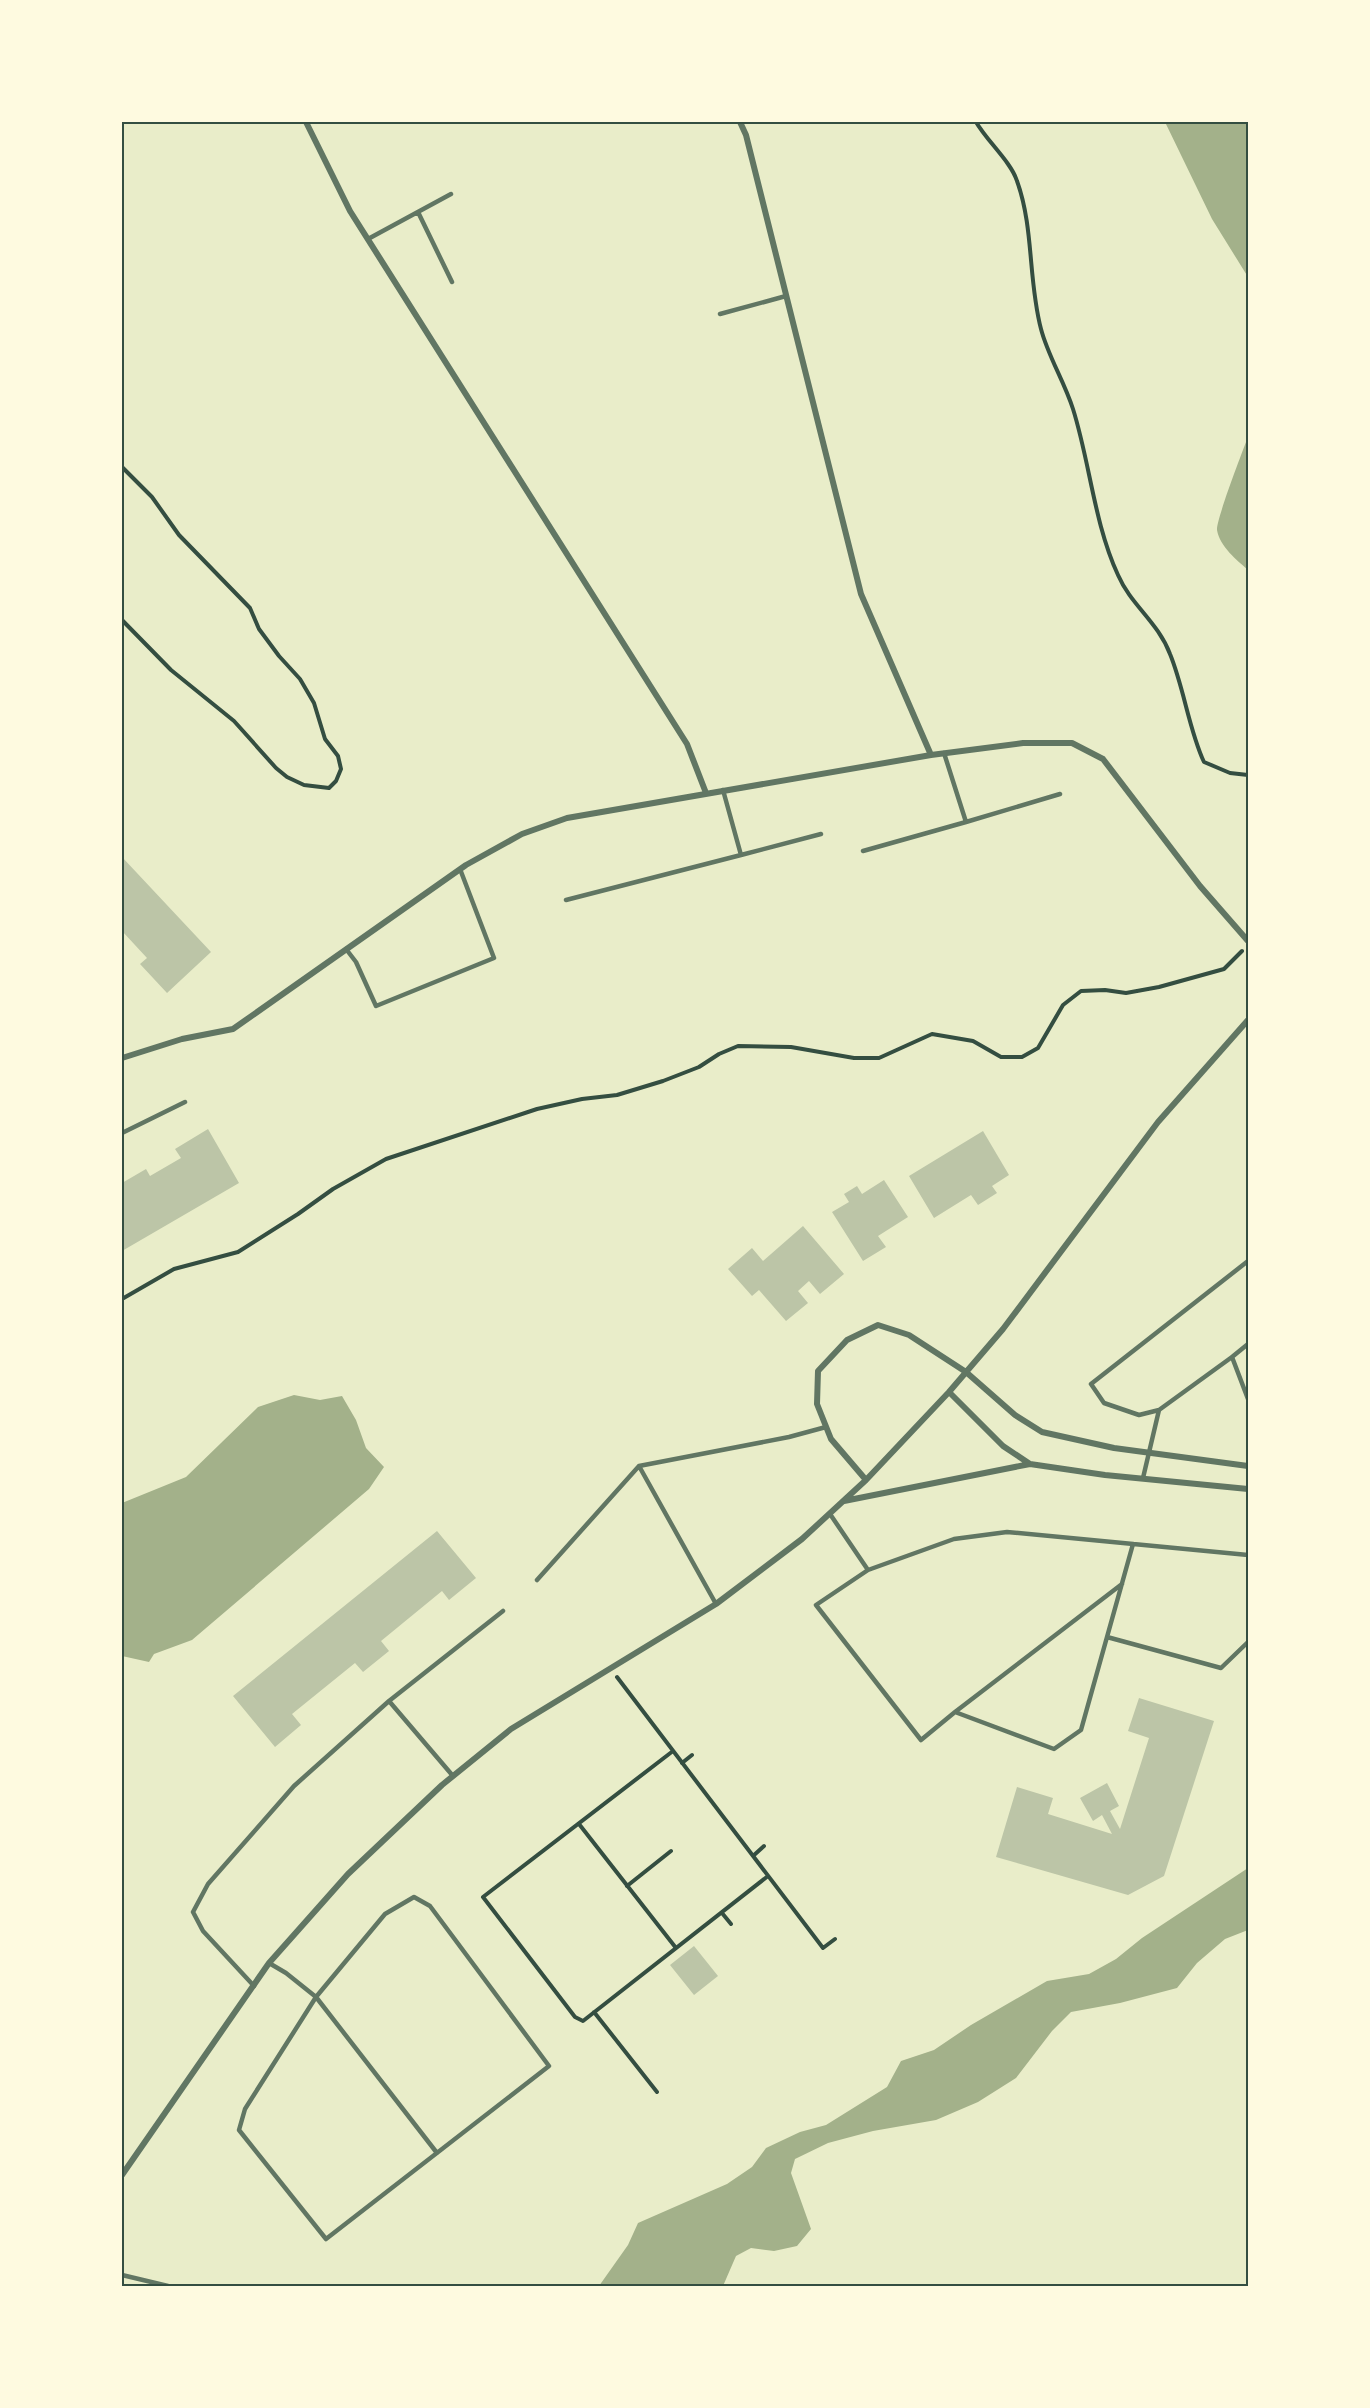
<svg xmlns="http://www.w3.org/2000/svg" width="1370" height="2408" viewBox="0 0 1370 2408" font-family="Arial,sans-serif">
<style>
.water{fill:#a3b18a}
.building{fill:#bcc5a7}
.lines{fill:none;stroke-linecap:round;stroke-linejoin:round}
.path{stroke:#344e41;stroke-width:4}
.service{stroke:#617663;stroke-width:4.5}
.minor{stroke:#617663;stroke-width:6}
.neatline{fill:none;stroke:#344e41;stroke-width:2}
</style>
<rect width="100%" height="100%" fill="#e9edc9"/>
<path class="water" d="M1165,122H1248V277L1212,219Z
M1248,437V570C1237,560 1220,547 1217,530C1216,520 1243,450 1248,437Z
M294,1395L320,1400L342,1396L356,1420L366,1448L384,1467L369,1489L192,1640L154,1654L149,1662L122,1656V1503L186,1477L258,1407Z
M1248,1868V1930L1225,1939L1197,1963L1177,1988L1120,2003L1071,2012L1052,2031L1016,2078L978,2102L936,2120L873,2131L828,2143L795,2159L791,2173L811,2229L797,2246L774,2251L751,2248L736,2256L723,2286H599L628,2245L638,2223L727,2184L752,2167L766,2148L800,2132L826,2125L887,2087L901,2061L934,2050L971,2025L1047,1981L1089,1974L1116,1959L1142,1938Z"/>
<path class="building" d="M122,857L211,952L167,993L140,964L147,958L122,931Z
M208,1129L239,1183L122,1251V1183L146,1169L150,1176L181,1158L175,1149Z
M983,1131L1009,1175L992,1186L997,1193L978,1205L971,1195L934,1218L909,1176Z
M884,1180L908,1217L878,1236L886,1247L863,1261L832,1212L849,1202L844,1194L857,1186L862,1194Z
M803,1226L844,1274L820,1294L809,1281L798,1291L808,1303L786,1321L759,1290L752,1296L728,1269L752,1248L763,1261Z
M437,1531L476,1578L449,1600L442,1591L381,1641L389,1651L363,1672L355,1663L292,1714L301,1725L275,1747L233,1696Z
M1139,1698L1214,1721L1164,1876L1128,1895L996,1857L1017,1787L1053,1798L1048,1814L1112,1834L1102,1815L1093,1821L1080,1798L1107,1783L1119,1806L1110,1811L1120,1829L1149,1738L1128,1731Z
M694,1946L718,1976L694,1995L670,1965Z"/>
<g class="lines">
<path class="path" d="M976,122C987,141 1011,162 1017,181C1034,228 1028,280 1041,329C1048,356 1064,381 1073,409C1090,463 1094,523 1118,575C1131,605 1158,622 1170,654C1184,688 1189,730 1204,762L1230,773L1248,775
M122,467L152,497L179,535L250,608L259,629L279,656L300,679L314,703L325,739L338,756L341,769L336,781L329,788L304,785L287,777L276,768L234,721L171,670L122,620
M122,1299L174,1269L238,1252L298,1214L333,1189L386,1159L537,1109L582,1099L617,1095L663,1081L699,1067L719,1054L738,1046L791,1047L854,1058H879L932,1034L973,1041L1001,1057H1022L1038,1048L1063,1005L1081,991L1105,990L1126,993L1159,987L1224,969L1242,951
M617,1677L823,1948L835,1939
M673,1751L483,1897L575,2017L583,2021L768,1876
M682,1763L692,1755
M579,1824L676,1948
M753,1856L764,1846
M627,1886L671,1851
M722,1913L731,1924
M594,2012L657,2092"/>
<path class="service" d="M418,212L452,282
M368,239L451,194
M720,314L786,296
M944,753L966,822L1060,794
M723,790L741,855L821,834
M863,851L966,822
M566,900L741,855
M346,949L356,962L376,1006L494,958L460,869
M122,1133L185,1102
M1232,1357L1248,1344
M1159,1410L1139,1415L1104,1403L1091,1384L1248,1261
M639,1466L716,1604
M1143,1478L1159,1410L1232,1357L1248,1399
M830,1514L868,1570L954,1539L1007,1532L1248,1555
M868,1570L816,1605L921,1740L955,1712L1054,1749L1081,1730L1133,1544
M537,1580L639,1466L789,1437L826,1427
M1107,1637L1221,1668L1248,1642
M955,1712L1122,1584
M453,1776L389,1701L503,1611
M269,1963L286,1973L316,1997L385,1914L414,1897L430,1906L549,2066L326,2239L239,2130L245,2109L316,1997L437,2153
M254,1986L203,1931L193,1912L208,1884L294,1786L389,1701
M122,2275L168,2286"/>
<path class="minor" d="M306,122L350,211L687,744L706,793
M740,122L746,135L861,594L931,755
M122,1058L182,1039L233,1029L466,865L522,834L567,818L931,755L1023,743H1072L1103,759L1200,886L1248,941
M949,1392L1003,1446L1030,1464L1105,1475L1248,1489
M866,1480L831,1439L817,1404L818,1371L847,1340L878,1325L909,1335L966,1372L1015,1415L1042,1432L1114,1448L1248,1466
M844,1501L1030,1464
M122,2175L269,1963L348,1874L442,1785L511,1729L716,1604L802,1539L866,1480L949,1392L1003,1329L1158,1122L1248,1020"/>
</g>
<rect width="1370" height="2408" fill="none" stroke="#fefae0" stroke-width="246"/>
<rect x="123" y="123" width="1124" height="2162" class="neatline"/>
</svg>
